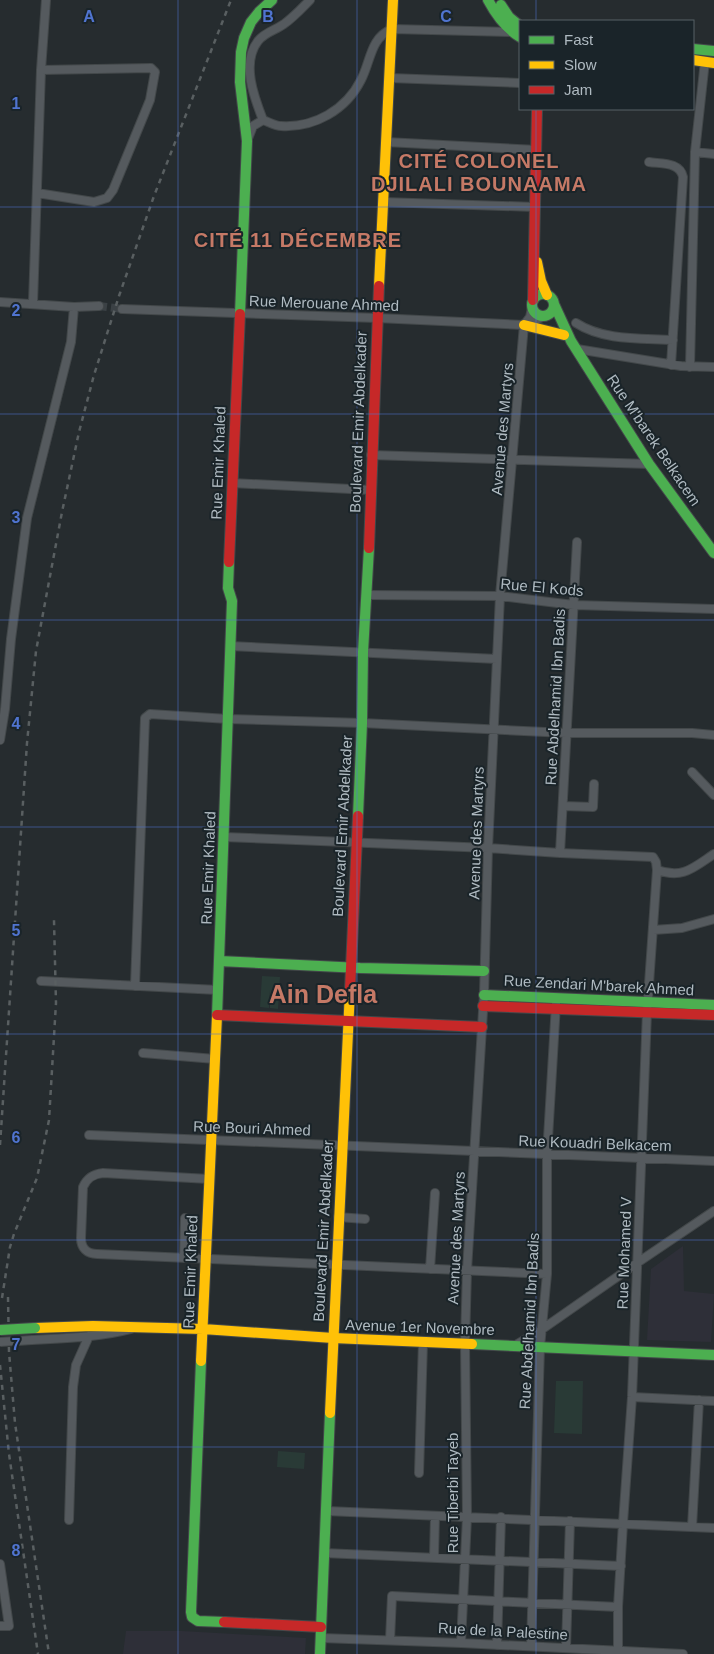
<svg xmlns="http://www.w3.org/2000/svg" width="714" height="1654" viewBox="0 0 714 1654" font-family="Arial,sans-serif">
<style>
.medical{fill:#2e2f38}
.green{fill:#293a36}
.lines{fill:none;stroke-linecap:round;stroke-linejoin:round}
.street-tunnel{stroke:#3b4145;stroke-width:8;stroke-dasharray:8 4;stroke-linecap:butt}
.street-casing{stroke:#43484a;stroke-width:10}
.fast-casing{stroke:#43484a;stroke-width:12}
.slow-casing{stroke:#43484a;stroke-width:12}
.jam-casing{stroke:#43484a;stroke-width:12}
.street{stroke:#555a5e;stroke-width:8}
.fast{stroke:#4caf50;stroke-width:10}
.slow{stroke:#ffc107;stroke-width:10}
.jam{stroke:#c62828;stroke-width:10}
.rail{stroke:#595f61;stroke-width:2.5;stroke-dasharray:5 5;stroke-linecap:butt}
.street-bridge-casing{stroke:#43484a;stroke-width:10;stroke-linecap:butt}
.fast-bridge-casing{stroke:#43484a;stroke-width:12;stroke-linecap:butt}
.street-bridge{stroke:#555a5e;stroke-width:8}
.fast-bridge{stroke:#4caf50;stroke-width:10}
.grid{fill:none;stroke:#5074d0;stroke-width:1;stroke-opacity:0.55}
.labels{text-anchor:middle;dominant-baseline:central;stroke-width:4;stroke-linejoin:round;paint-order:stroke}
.street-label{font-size:15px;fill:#afbac1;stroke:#1a2429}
.district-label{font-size:20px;font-weight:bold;letter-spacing:1px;fill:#c57966;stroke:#1a2429}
.town-label{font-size:25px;font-weight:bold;fill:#c57966;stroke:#1a2429}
.grid-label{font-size:16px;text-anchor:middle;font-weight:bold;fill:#5074d0;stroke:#1a2429;stroke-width:4;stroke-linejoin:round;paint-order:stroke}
</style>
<rect width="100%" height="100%" fill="#262c2f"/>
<path class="medical" d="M683,1246L684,1291L714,1294L711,1342L647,1340L651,1269Z
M126,1631H182L306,1638L305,1654H123Z"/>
<path class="green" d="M262,976L280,977L278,1009L270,1008V990L269,1008L260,1007Z
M556,1381H583L582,1434L554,1433Z
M278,1451L305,1453L304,1469L277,1467Z"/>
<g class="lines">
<path class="street-tunnel" d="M99,306L122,309"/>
<g class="street-casing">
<path id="street" d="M390,78L520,83
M263,120C254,97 241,63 258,41C265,32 276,30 284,24C294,17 302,8 310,0
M247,141L253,126L263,120C269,122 275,126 281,126C314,128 346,110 361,80C371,61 370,38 392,29L510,32
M386,142L537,150
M695,152L714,154
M649,162C662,164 680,162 683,177L671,365
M37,193L94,202L107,198L113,190L150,100L155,72L151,68L41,70
M383,202L535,207
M0,302L74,307L99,306
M33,303L41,70L46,0
M122,309L377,318L524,325
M576,323C604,341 641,338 673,340
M526,324L545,316
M577,349L681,366L714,367
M690,367L695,152L705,61
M371,455L649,464
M232,483L370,490
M367,595L500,596L574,605L714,609
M230,646L497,659
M0,740L5,709L11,639L27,518L71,342L74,307
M692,772L714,795
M563,806L593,807L594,784
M224,837L488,848L560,853L653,857L656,862L657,870L647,1012L632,1397L623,1523L618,1607V1650
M560,853L577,542
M657,870C683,879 693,868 714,854
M653,930L682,928L714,919
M41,981L218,990
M135,986L145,718L150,714L228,719L362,723L566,733H692L714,735
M143,1053L215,1059
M89,1135L714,1161
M209,1179L103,1173C93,1174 87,1178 83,1187L81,1238C81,1248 87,1254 97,1254L547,1274
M338,1217L365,1219
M184,1258L185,1218
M430,1269L435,1193
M15,1341C54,1338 93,1339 131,1329
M514,1346L541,1330L637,1263L714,1211
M632,1397L714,1401
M419,1473L423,1342
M327,1511L714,1528
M69,1520L73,1387L76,1365L89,1336
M692,1527L699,1400
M324,1553L621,1566
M434,1557L435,1516
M0,1564L9,1626H0
M321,1638L461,1643L683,1654
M390,1640L392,1596L618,1607
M461,1643L467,1517L465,1343L467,1270L484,995L488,848L500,596L524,325L530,317L532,308
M497,1645L501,1517
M531,1646L540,1347L547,1274V1155L556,1004
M566,1648L570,1521"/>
</g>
<g class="fast-casing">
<path id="fast" d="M488,0C496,15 505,28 520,37
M501,5L509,17L520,26
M693,49L714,51
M532 305a11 11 0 1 1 22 0a11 11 0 1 1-22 0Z
M554,304L571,341L649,464L714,553
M240,314L247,141L240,82L241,52L244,38L251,22L259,12L272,0
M358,816L362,723L363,652L369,548
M219,961L360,968L484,971
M484,995L714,1005
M217,1016L232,601L228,588L229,562
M472,1344L714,1355
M201,1361L191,1612L192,1617L198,1621L224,1622
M320,1654L330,1413"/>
</g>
<g class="slow-casing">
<path id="slow" d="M693,60L714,63
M537,262L541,281L547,295
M379,286L393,0
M524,325L564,335
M35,1328L93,1326L203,1329L333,1338L472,1344
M201,1361L217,1016
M330,1413L350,990"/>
</g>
<g class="jam-casing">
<path id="jam" d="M533,300L537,109
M369,548L379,286
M229,562L240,314
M350,990L358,816
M483,1006L714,1015
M217,1015L482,1027
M224,1622L321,1627"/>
</g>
<use href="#street" class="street"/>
<use href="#fast" class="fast"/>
<use href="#slow" class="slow"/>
<use href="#jam" class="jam"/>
<path class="rail" d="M0,1145L27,743L36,651L62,512L79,432L94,375L119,296L154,196L231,0
M8,1297L9,1352L15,1423L49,1654
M2,1298L10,1247L14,1234L37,1178L49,1120L56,1003L54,920
M0,1365L9,1454L38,1654"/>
<g class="street-bridge-casing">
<path id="street-bridge" d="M0,1342L15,1341"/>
</g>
<g class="fast-bridge-casing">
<path id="fast-bridge" d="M0,1330L35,1328"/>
</g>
<use href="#street-bridge" class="street-bridge"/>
<use href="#fast-bridge" class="fast-bridge"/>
</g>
<path class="grid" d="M178,0V1654M357,0V1654M536,0V21M536,109V1654M0,207H714M0,414H714M0,620H714M0,827H714M0,1034H714M0,1240H714M0,1447H714"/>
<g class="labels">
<g class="street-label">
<text transform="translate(324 303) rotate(2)">Rue Merouane Ahmed</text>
<text transform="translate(358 422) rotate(-88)">Boulevard Emir Abdelkader</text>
<text transform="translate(502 429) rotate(-85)">Avenue des Martyrs</text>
<text transform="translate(654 440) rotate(56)">Rue M'barek Belkacem</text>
<text transform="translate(218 463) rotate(-88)">Rue Emir Khaled</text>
<text transform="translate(542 587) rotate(5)">Rue El Kods</text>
<text transform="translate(555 697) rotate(-87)">Rue Abdelhamid Ibn Badis</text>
<text transform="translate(342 826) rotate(-87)">Boulevard Emir Abdelkader</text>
<text transform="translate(476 833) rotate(-88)">Avenue des Martyrs</text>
<text transform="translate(208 868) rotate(-88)">Rue Emir Khaled</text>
<text transform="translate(599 985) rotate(3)">Rue Zendari M'barek Ahmed</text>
<text transform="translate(252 1128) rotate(2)">Rue Bouri Ahmed</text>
<text transform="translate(595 1143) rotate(2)">Rue Kouadri Belkacem</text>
<text transform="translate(323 1231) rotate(-87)">Boulevard Emir Abdelkader</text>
<text transform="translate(456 1238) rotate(-87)">Avenue des Martyrs</text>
<text transform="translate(624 1253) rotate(-88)">Rue Mohamed V</text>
<text transform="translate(190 1272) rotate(-88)">Rue Emir Khaled</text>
<text transform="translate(529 1321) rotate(-87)">Rue Abdelhamid Ibn Badis</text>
<text transform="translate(420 1327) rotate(2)">Avenue 1er Novembre</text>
<text transform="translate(452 1493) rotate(-90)">Rue Tiberbi Tayeb</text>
<text transform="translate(503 1631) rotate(3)">Rue de la Palestine</text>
</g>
<g class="district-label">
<text x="479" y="161">CITÉ COLONEL<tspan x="479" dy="23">DJILALI BOUNAAMA</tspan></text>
<text x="298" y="240">CITÉ 11 DÉCEMBRE</text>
</g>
<g class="town-label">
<text x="323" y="994">Ain Defla</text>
</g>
</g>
<g class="grid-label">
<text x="89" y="22">A</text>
<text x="268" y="22">B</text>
<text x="446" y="22">C</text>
<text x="16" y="109">1</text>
<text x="16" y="316">2</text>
<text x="16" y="523">3</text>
<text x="16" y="729">4</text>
<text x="16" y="936">5</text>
<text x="16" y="1143">6</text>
<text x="16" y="1350">7</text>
<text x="16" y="1556">8</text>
</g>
<rect x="519" y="20" width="175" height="90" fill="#1a2429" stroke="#566066"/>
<rect x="529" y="36" width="25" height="8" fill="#4caf50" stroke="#566066"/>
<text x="564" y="45" font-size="15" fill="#afbac1">Fast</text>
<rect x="529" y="61" width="25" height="8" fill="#ffc107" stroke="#566066"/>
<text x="564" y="70" font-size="15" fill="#afbac1">Slow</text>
<rect x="529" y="86" width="25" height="8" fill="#c62828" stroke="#566066"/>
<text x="564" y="95" font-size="15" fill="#afbac1">Jam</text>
</svg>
